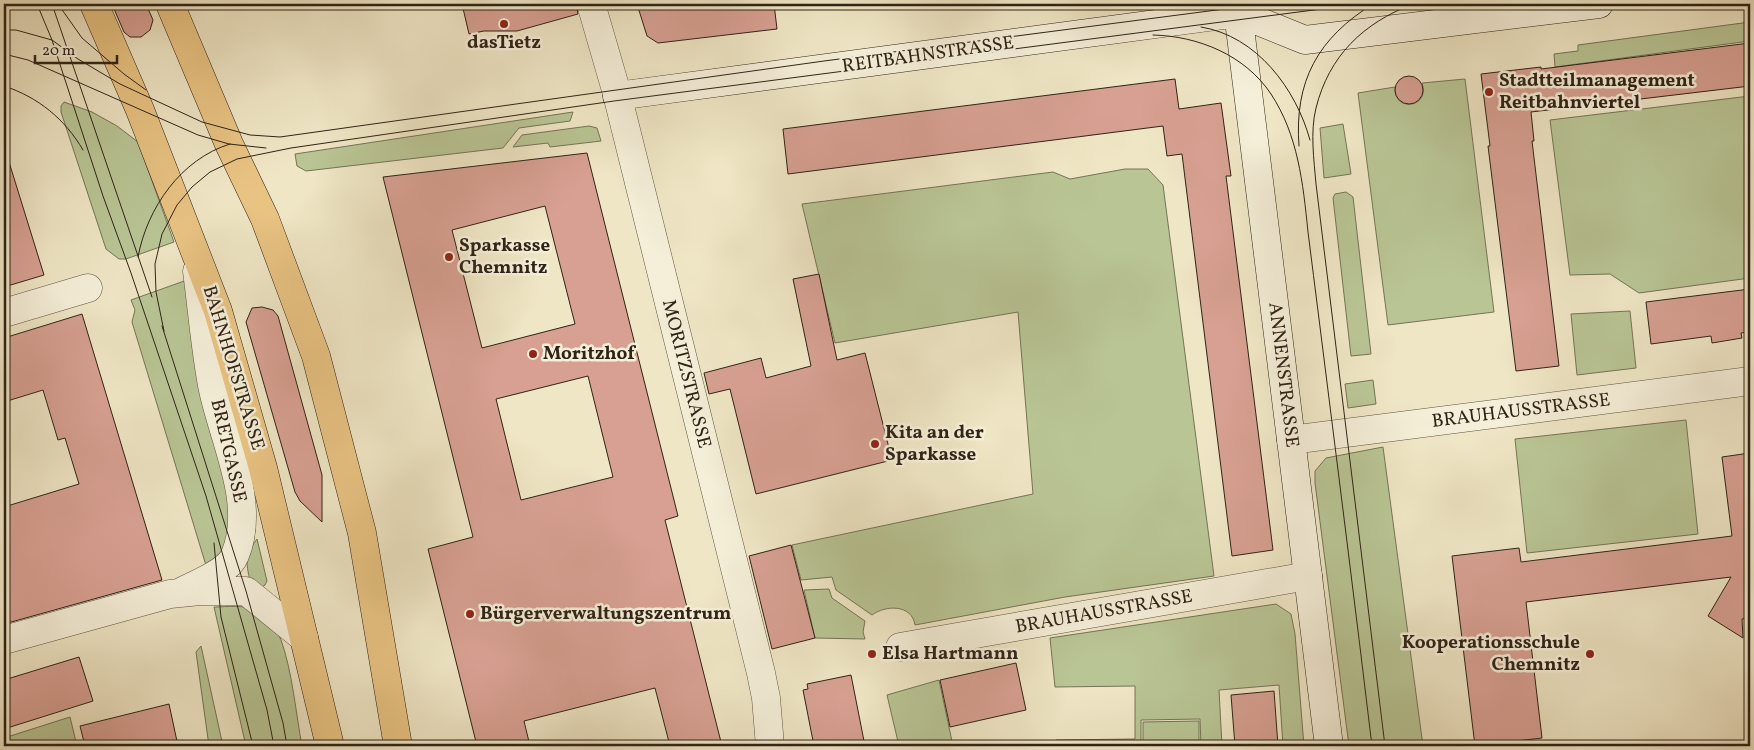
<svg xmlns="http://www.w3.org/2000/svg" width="1754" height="750" viewBox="0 0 1754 750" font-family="Vollkorn,serif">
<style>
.green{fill:#b9c595;stroke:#747456}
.building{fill:#d7a092;stroke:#2f2317;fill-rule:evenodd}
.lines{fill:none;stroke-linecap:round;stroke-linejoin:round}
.street-casing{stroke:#5f5442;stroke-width:29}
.secondary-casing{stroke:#2f2317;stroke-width:29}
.primary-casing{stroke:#2f2317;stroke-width:29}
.street{stroke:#f5efd9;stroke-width:28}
.secondary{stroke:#f5efd9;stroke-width:28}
.primary{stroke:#e8c382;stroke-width:28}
.tram{stroke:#2f2317;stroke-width:1}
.poi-dot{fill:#8f2418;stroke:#f5efd9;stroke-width:2}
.labels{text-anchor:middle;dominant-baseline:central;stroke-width:5;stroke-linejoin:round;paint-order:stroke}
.poi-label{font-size:19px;font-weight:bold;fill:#2f2317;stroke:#f5efd9;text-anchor:start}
.street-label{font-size:19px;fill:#2f2317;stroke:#f5efd9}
</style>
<rect width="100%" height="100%" fill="#efe6c5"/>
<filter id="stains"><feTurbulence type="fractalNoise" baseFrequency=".004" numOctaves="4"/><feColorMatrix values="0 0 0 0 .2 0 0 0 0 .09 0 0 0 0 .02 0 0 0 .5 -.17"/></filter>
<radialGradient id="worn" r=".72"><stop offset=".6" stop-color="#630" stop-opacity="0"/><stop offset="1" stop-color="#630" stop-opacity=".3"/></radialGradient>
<path class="green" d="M1750,22V41L1555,67L1554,54L1578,51V45Z
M1465,79L1494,312L1388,325L1358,93L1395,87C1393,113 1431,108 1422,83Z
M1750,96V278L1639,293L1610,274L1570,275L1550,120Z
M64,102L92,112L117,126L138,142L174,242L126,259H119L106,249L61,112V106Z
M573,112L570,121L519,128L503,148L306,171L297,166L295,154Z
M1343,124L1351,174L1324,178L1320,128Z
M589,126L597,128L601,141L550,147L548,143L513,147L522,135Z
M1125,169H1148L1163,185L1214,576L1065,597L915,625C912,604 885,605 872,615L836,590L832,577L801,580L792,545L1033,494L1018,312L835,343L802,204L1053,172L1070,179Z
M1346,192L1353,197L1371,354L1351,356L1333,198L1335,194Z
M187,280L234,497L228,549L208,572L132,322L135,310L131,300Z
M1630,311L1636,368L1577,375L1571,314Z
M1373,380L1376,404L1348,408L1345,384Z
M1686,420L1698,534L1527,553L1515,439Z
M1383,447L1423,746H1349L1315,483V471L1326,458Z
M257,539L267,581L265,585L262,587L251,584C246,565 244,556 257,539Z
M829,589L832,598L865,621L863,632L865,639L815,638L804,590Z
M1276,604L1291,614L1295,634L1304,746H1283L1279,685L1219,690L1222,746H1201L1200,719L1141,720V746H1056V740L1135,739V686L1055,687L1050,638Z
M214,607C227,607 244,604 256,611C265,616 277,630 281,640C292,670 296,714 302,746H246Z
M201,646L223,746H209L196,652Z
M939,680L953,746H899L887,695Z
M70,717L77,746H4V738Z
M1199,721V746H1143V722Z"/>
<path class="building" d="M112,4H146L153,20L150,30L141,37H130L124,32Z
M462,4H576L578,14L517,31H484L469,34Z
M637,4H774L777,29L658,43L647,36Z
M1750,43V86L1531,112L1534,141H1532L1559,366L1516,371L1488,146H1490L1481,74L1541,67V69Z
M1395 90a14 14 0 1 1 28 0a14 14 0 1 1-28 0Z
M1175,79L1179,109L1221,103L1231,176H1226L1273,550L1232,556L1182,154L1167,156L1163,126L788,174L783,129Z
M587,153L678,516L665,520L722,746H670L655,688L524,721L530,746H477L428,549L473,537L383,177ZM545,206L575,324L482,348L452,230ZM588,376L613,477L521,500L496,399Z
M9,162L44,275L4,287V163Z
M819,274L837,360L865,353L892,460L756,494L730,389L709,394L704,373L761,358L766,378L811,366L793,279Z
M1750,289V332L1741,333L1742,338L1712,343L1711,336L1651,344L1646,302Z
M262,307L273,310L278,316L322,475V522L300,501L295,492L246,322L252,308Z
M82,314L162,580L4,624V507L79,484L65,438L58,440L43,390L4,402V338Z
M1750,453V618L1742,619L1743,638L1708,616L1731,577L1526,602L1542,738L1475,746L1452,556L1519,548L1521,562L1732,536L1722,457Z
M791,545L815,638L772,649L749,556Z
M79,657L93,701L4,729V680Z
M1016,663L1026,710L950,727L940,680Z
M851,675L865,746H814L803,690L808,689L807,684Z
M1274,691L1278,746H1235L1231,695Z
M169,704L178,746H85L80,726Z"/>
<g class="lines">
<g class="street-casing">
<path id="street" d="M591,4L616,90L761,673L766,698L770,746
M4,313L88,288
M1291,440L1750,381
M179,593C195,584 228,573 235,555C257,502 222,438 212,385C205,347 202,309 197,271
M4,640L170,594L200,591H246L304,638
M900,647L1308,576"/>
</g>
<g class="secondary-casing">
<path id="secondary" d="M1237,4L1329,746
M617,96L1238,13L1305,40L1599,4"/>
</g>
<g class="primary-casing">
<path id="primary" d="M94,4L140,110L218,311L263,468L330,746
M170,4L229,144L265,219L316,356L362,533L398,746"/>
</g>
<use href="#street" class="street"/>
<use href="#secondary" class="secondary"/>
<use href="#primary" class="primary"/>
<path class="tram" d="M37,4L52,40L103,196L131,273L206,496L267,710L274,746
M52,4L152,297
M58,4L82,38L124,74L146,90
M1201,27C1257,36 1296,89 1310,140
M4,30H16L52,40L78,59L120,84L202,122L250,135L280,137L824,61L1263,4
M1153,35C1198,36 1245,55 1271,94C1298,135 1303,183 1308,232C1312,261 1315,290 1319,319C1337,462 1355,604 1372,746
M4,54L28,60L198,135L229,144L266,148
M4,86C38,97 65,119 83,150
M1299,146C1294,81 1318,38 1373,4
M138,257C147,208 181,159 230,144
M162,326L246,591L283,723L287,746
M164,331L156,292L155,264L162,234L177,205L192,187L210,172L237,159L291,148L614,101L1360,4
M214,543L221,617L253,746
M1385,746L1316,184C1314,160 1310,132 1316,108C1329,56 1363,23 1413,4"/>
</g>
<g class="poi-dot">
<circle cx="504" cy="24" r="5"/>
<circle cx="1489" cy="92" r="5"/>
<circle cx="449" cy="257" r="5"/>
<circle cx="533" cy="354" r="5"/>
<circle cx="875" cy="444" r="5"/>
<circle cx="470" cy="614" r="5"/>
<circle cx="872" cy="654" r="5"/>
<circle cx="1590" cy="654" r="5"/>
</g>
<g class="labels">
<g class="poi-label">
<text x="504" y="43" text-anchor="middle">dasTietz</text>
<text x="1499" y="81">Stadtteilmanagement<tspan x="1499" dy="22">Reitbahnviertel</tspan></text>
<text x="459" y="246">Sparkasse<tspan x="459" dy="22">Chemnitz</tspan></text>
<text x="543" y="354">Moritzhof</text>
<text x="885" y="433">Kita an der<tspan x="885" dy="22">Sparkasse</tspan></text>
<text x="480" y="614">Bürgerverwaltungszentrum</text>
<text x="1580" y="643" text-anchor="end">Kooperationsschule<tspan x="1580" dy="22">Chemnitz</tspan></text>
<text x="882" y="654">Elsa Hartmann</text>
</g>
<g class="street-label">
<text transform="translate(928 55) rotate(-8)">REITBAHNSTRASSE</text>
<text transform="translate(233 368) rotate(73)">BAHNHOFSTRASSE</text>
<text transform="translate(686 374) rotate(76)">MORITZSTRASSE</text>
<text transform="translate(1283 375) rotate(83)">ANNENSTRASSE</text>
<text transform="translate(1521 411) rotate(-7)">BRAUHAUSSTRASSE</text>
<text transform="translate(228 451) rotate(77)">BRETGASSE</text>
<text transform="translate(1104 612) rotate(-10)">BRAUHAUSSTRASSE</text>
</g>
</g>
<rect width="1754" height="750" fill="none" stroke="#efe6c5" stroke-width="20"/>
<rect x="5" y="5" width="1744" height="740" fill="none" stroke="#2f2317" stroke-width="2.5"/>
<rect x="10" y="10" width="1734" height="730" fill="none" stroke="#2f2317"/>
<path d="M35 55v8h82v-8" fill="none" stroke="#2f2317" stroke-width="2.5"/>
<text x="42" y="55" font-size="15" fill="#2f2317" stroke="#f5efd9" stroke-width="4" paint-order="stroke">20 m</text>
<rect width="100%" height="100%" filter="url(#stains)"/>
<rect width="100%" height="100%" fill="url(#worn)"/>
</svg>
